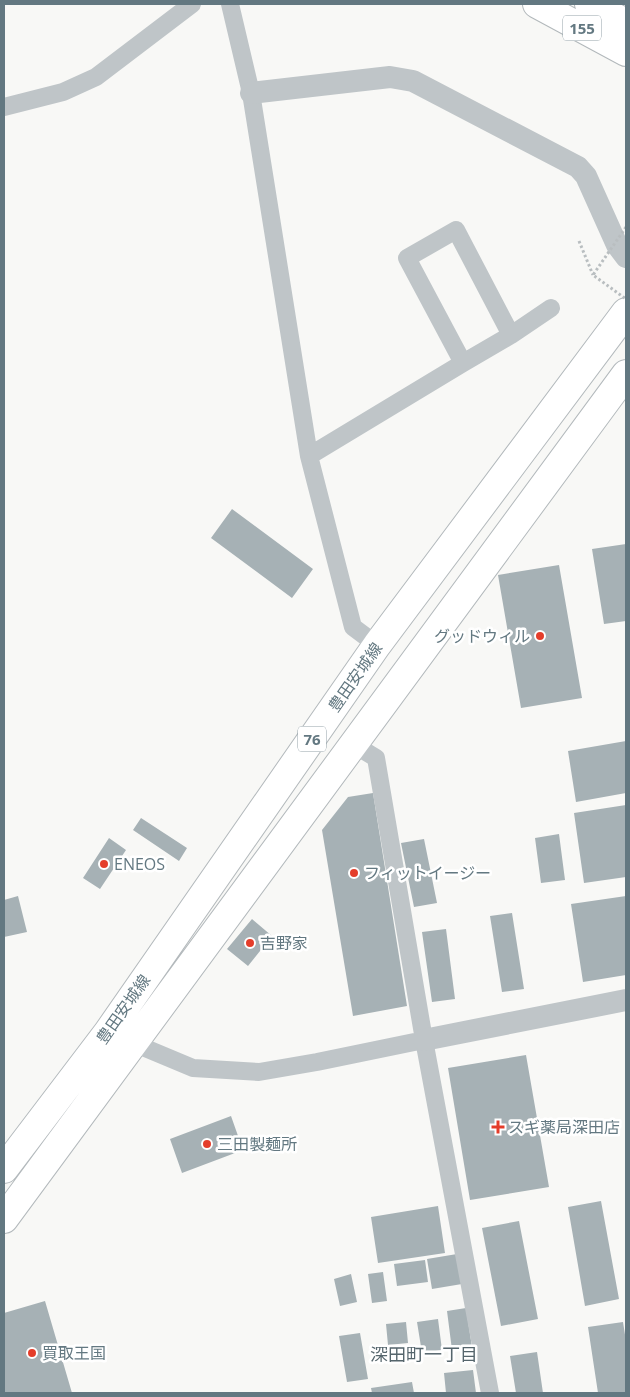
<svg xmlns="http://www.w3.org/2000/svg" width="630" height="1397" viewBox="0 0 630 1397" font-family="'Open Sans','Noto Sans JP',sans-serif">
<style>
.building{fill:#a6b1b5}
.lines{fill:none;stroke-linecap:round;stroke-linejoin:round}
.primary-casing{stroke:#b3b9bc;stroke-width:30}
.trunk-casing{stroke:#b2b8bb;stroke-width:30}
.path{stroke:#b9bec0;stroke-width:3;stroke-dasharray:2.5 2.5;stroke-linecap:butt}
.minor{stroke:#bfc5c8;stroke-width:18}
.tertiary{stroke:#bfc5c8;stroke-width:22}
.primary{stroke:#fff;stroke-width:28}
.trunk{stroke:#fff;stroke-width:28}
.path-bridge{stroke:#b9bec0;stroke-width:3;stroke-dasharray:2.5 2.5;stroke-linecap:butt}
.poi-dot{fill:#e43d2a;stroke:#fff;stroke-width:2}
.labels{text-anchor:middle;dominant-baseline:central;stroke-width:5;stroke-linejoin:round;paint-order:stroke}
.shield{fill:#fff;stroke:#92a0a7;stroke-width:1}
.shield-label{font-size:15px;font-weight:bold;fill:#637881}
.poi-label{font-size:16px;fill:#637881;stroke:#fff;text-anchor:start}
.street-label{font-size:16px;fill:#637881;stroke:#fff}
.neighbourhood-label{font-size:18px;fill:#55656c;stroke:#fff}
</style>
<rect width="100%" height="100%" fill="#f8f8f6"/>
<path class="building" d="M232,509L313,569L292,598L211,538Z
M626,544V621L604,624L592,549Z
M559,565L582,698L521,708L498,575Z
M626,741V793L576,802L568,751Z
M373,793L407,1006L353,1016L322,830L348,797Z
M626,805V877L584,883L574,813Z
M141,818L187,848L179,861L133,830Z
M559,834L565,880L541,883L535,838Z
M109,838L126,850L100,889L83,878Z
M424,839L437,903L414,907L401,843Z
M18,896L27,932L4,937V900Z
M626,896V975L583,982L571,904Z
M512,913L524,989L502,992L490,916Z
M252,919L272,936L248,966L227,949Z
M446,929L455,999L432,1002L422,932Z
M526,1055L549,1187L470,1200L448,1068Z
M231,1116L243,1150L182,1173L170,1139Z
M601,1201L619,1299L585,1306L568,1207Z
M438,1206L445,1253L378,1263L371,1217Z
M519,1221L538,1319L501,1326L482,1228Z
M457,1254L462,1284L432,1289L427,1259Z
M425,1260L428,1282L397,1286L394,1264Z
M383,1272L387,1301L372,1303L368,1274Z
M351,1274L357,1302L340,1306L334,1279Z
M45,1301L72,1393H4V1313Z
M466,1308L472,1347L452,1350L447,1311Z
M438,1319L442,1350L422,1353L417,1322Z
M406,1322L408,1343L388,1345L386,1324Z
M623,1322L626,1341V1393H598L588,1327Z
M360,1333L368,1379L347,1382L339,1336Z
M537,1352L543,1393H516L510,1356Z
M473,1370L476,1393H446L444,1373Z
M412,1382L414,1393H372L371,1388Z"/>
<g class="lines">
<g class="primary-casing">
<path id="primary" d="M4,1169L108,1032L377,645L626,312
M4,1219L626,374"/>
</g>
<g class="trunk-casing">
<path id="trunk" d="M537,4L626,52
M589,4L626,23"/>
</g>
<path class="path" d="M579,241L593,275"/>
<path class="minor" d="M230,4L251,93L309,456L353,627L377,645
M4,107L63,92L96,77L192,4
M463,363L407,258L456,230L511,335
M309,456L463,363L511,335L551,308
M353,744L376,758L424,1040L490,1393
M126,1040L193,1068L259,1072L317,1062L424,1040"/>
<path class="tertiary" d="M251,93L390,77L413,81L578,167L586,176L617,245L626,257
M424,1040L626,1000"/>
<use href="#primary" class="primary"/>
<use href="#trunk" class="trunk"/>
<path class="path-bridge" d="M626,227L593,275L626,299"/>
</g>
<g class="poi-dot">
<circle cx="540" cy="636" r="5"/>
<circle cx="104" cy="864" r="5"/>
<circle cx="354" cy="873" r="5"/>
<circle cx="250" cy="943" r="5"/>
<path d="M495.5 1119.5h5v5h5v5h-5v5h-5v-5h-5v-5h5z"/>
<circle cx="207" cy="1144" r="5"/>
<circle cx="32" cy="1353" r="5"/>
</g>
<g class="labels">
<g class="shield">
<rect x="563" y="15.5" width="38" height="25" rx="4"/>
<rect x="298" y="726.5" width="28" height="25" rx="4"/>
</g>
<g class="shield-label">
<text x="582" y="28">155</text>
<text x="312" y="739">76</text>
</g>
<g class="poi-label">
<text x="530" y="636" text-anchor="end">グッドウィル</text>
<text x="114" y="864">ENEOS</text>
<text x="364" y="873">フィットイージー</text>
<text x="260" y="943">吉野家</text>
<text x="508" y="1127">スギ薬局深田店</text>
<text x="217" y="1144">三田製麺所</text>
<text x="42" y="1353">買取王国</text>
</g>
<g class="street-label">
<text transform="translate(355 677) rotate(-55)">豊田安城線</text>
<text transform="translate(123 1009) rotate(-55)">豊田安城線</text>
</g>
<g class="neighbourhood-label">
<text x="424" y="1354">深田町一丁目</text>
</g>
</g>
<rect width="630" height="1397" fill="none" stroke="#637881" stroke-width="10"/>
</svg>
